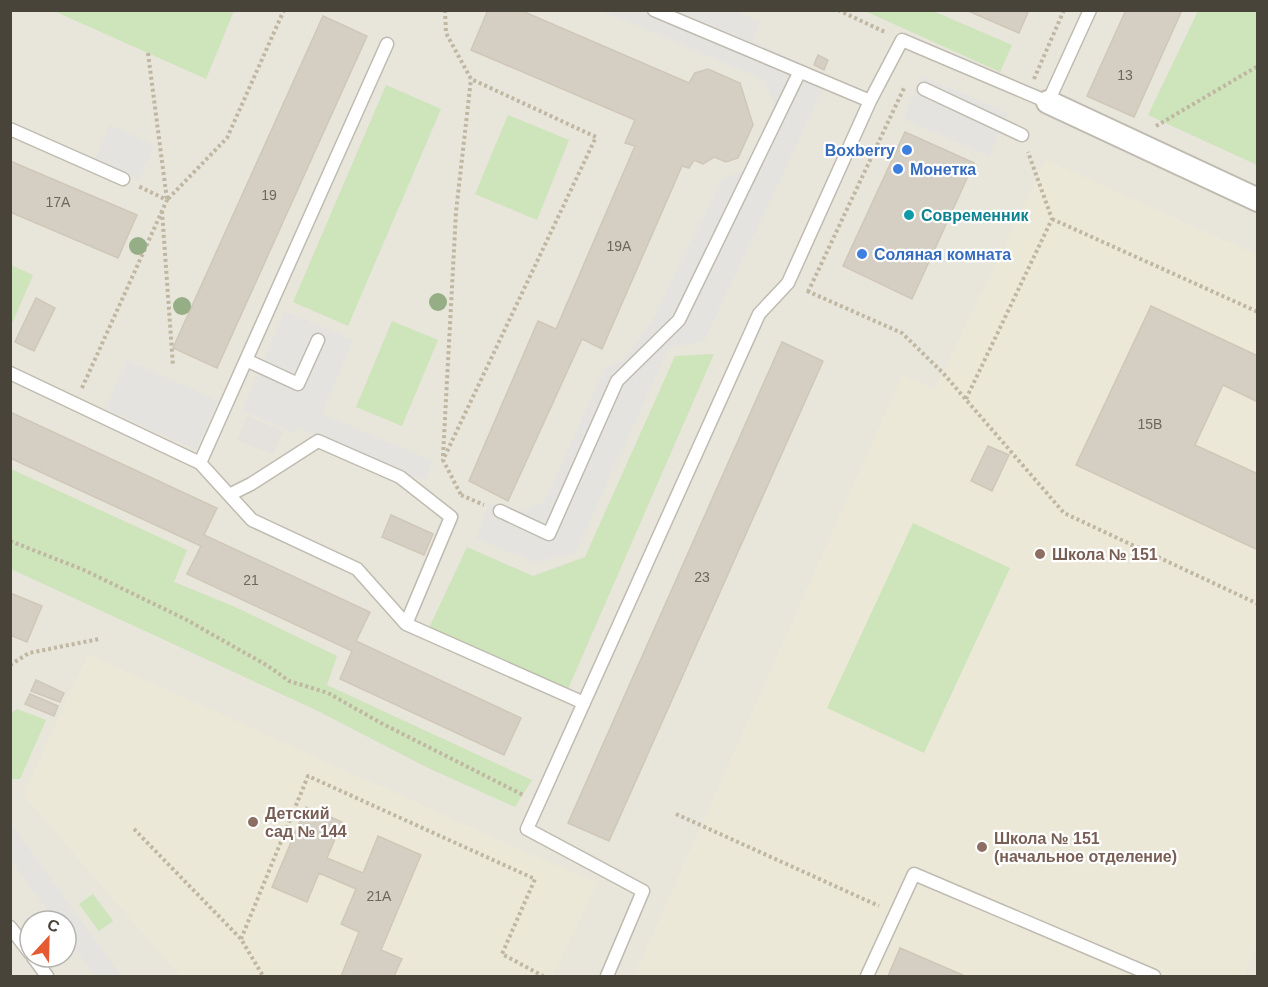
<svg xmlns="http://www.w3.org/2000/svg" width="1268" height="987" viewBox="0 0 1268 987" font-family="Arial,sans-serif">
<style>
.residential{fill:#e8e5db;fill-rule:evenodd}
.industrial{fill:#e5e2dd}
.education{fill:#ece8d8}
.green{fill:#cee4ba}
.parking{fill:#e4e3e0}
.building{fill:#d5cfc3;stroke:#cfc7b7;stroke-width:1.5}
.lines{fill:none;stroke-linecap:round;stroke-linejoin:round}
.lane-casing{stroke:#bfbbb0;stroke-width:15}
.street-casing{stroke:#bfbbb0;stroke-width:26}
.path{stroke:#c0b7a2;stroke-width:4;stroke-dasharray:3 3;stroke-linecap:butt}
.lane{stroke:#fff;stroke-width:12}
.street{stroke:#fff;stroke-width:22}
.tree{fill:#95ae86}
.shop-dot{fill:#3f7fe0;stroke:#fff;stroke-width:2}
.culture-dot{fill:#0f9aa8;stroke:#fff;stroke-width:2}
.education-dot{fill:#8d6e63;stroke:#fff;stroke-width:2}
.labels{text-anchor:middle;dominant-baseline:central;stroke-width:4.5;stroke-linejoin:round;paint-order:stroke}
.number-label{font-size:14px;fill:#6c675c}
.shop-label{font-size:16px;font-weight:bold;fill:#366cbe;stroke:#fff;text-anchor:start}
.culture-label{font-size:16px;font-weight:bold;fill:#0d838f;stroke:#fff;text-anchor:start}
.education-label{font-size:16px;font-weight:bold;fill:#785e54;stroke:#fff;text-anchor:start}
</style>
<rect width="100%" height="100%" fill="#f5f3ec"/>
<path class="residential" d="M10,11H1257V976H11ZM30,921H66V957H30Z"/>
<path class="industrial" d="M247,416L283,431L273,454L237,440Z"/>
<path class="education" d="M1046,160L1257,255L1258,944L1243,976H634L902,376L935,389Z
M88,654L519,849L597,883L553,976H180L23,795Z"/>
<path class="green" d="M54,11H234L206,79Z
M865,11H933L1012,45L1000,72Z
M1198,11H1257V165L1148,115Z
M386,85L441,109L348,326L293,302Z
M508,115L569,140L537,220L475,194Z
M11,265L33,275L11,326Z
M392,321L438,340L402,426L356,407Z
M714,354L568,689L429,628L467,547L533,576L585,557L675,356Z
M11,469L187,550L174,582L233,606L337,656L327,685L532,780L515,807L428,768L318,711L11,569Z
M913,523L1010,568L924,753L827,708Z
M17,709L46,720L20,779H11V713Z
M93,894L113,921L99,931L79,904Z"/>
<path class="parking" d="M603,11H735L760,22L752,41L829,76L704,341L669,348L575,553L535,562L476,539L489,503L519,513L545,501L605,368L622,361L652,321L722,179L745,170L776,107L764,80Z
M922,76L1008,113L989,156L903,119Z
M110,125L154,145L139,179L95,159Z
M285,311L353,340L322,414L433,461L425,481L297,427L294,433L242,410Z
M127,360L218,401L196,450L105,409Z
M11,824L121,976H95L66,937V921H55L11,860Z"/>
<path class="building" d="M488,10H520L689,83L695,73L708,69L740,83L753,125L738,158L726,162L714,157L703,164L694,160L689,168L682,166L602,349L582,339L508,501L469,481L538,321L556,329L635,146L625,143L635,120L471,50Z
M966,10H1029L1019,33Z
M1126,10H1182L1134,117L1087,96Z
M323,16L367,36L217,368L173,348Z
M818,55L828,60L824,70L814,65Z
M905,132L974,163L912,299L843,266Z
M10,161L137,215L118,258L10,212Z
M36,298L55,308L34,351L15,342Z
M1151,306L1258,356V402L1223,385L1195,445L1258,474V550L1076,465Z
M782,342L823,361L609,841L568,823Z
M10,412L217,508L204,535L370,612L356,641L521,718L504,755L340,679L352,651L187,574L201,546L10,458Z
M988,446L1009,455L992,491L971,481Z
M391,515L433,534L424,555L382,537Z
M10,593L42,606L27,642L10,635Z
M36,680L64,693L60,702L31,691Z
M30,694L58,706L54,716L25,704Z
M306,807L342,822L327,858L363,873L378,836L421,855L381,950L402,959L394,976H341L359,932L341,924L356,889L319,873L307,902L272,887Z
M900,948L965,976H888Z"/>
<g class="lines">
<g class="lane-casing">
<path id="lane" d="M654,10L870,101
M924,89L1022,135
M10,129L123,179
M246,360L298,384L318,340
M10,373L200,463L252,520L357,569L406,624L584,703
M200,463L387,44
M229,495L251,484L318,441L400,477L451,517L406,624
M500,511L549,534L617,381L679,320L799,73
M10,927L30,953
M33,957L47,976
M607,976L643,891L527,829L759,314L788,283L870,101L902,40L1048,102L1090,10
M867,976L914,874L1154,976"/>
</g>
<g class="street-casing">
<path id="street" d="M1048,102L1258,200"/>
</g>
<path class="path" d="M445,10L446,33L471,79L596,137L443,460L461,495
M838,10L887,33
M148,53L167,200L227,138L284,10
M1034,79L1064,10
M1156,126L1258,66
M162,211L173,366
M1052,219L1258,312
M807,291L902,333L943,373L1064,513L1258,604
M808,292L905,86
M82,388L167,200L138,186
M966,399L1052,219L1028,152
M443,456L456,212L471,79
M461,495L484,505
M10,541L84,570L185,619L268,666L289,681L328,693L381,723L525,796
M10,665L29,653L99,639
M676,814L879,906
M134,829L241,939L263,976
M241,939L308,776L535,879L502,954L543,976"/>
<use href="#lane" class="lane"/>
<use href="#street" class="street"/>
</g>
<g class="tree">
<circle cx="138" cy="246" r="9"/>
<circle cx="438" cy="302" r="9"/>
<circle cx="182" cy="306" r="9"/>
</g>
<g class="shop-dot">
<circle cx="907" cy="150" r="6"/>
<circle cx="898" cy="169" r="6"/>
<circle cx="862" cy="254" r="6"/>
</g>
<circle class="culture-dot" cx="909" cy="215" r="6"/>
<g class="education-dot">
<circle cx="1040" cy="554" r="6"/>
<circle cx="253" cy="822" r="6"/>
<circle cx="982" cy="847" r="6"/>
</g>
<g class="labels">
<g class="number-label">
<text x="1125" y="75">13</text>
<text x="269" y="195">19</text>
<text x="58" y="202">17А</text>
<text x="619" y="246">19А</text>
<text x="1150" y="424">15В</text>
<text x="702" y="577">23</text>
<text x="251" y="580">21</text>
<text x="379" y="896">21А</text>
</g>
<g class="shop-label">
<text x="895" y="150" text-anchor="end">Boxberry</text>
<text x="910" y="169">Монетка</text>
<text x="874" y="254">Соляная комната</text>
</g>
<g class="culture-label">
<text x="921" y="215">Современник</text>
</g>
<g class="education-label">
<text x="1052" y="554">Школа № 151</text>
<text x="265" y="813">Детский<tspan x="265" dy="18">сад № 144</tspan></text>
<text x="994" y="838">Школа № 151<tspan x="994" dy="18">(начальное отделение)</tspan></text>
</g>
</g>
<rect width="1268" height="987" fill="none" stroke="#49443a" stroke-width="24"/>
<g transform="translate(48 939) rotate(22)"><circle r="28" fill="#ffffff" stroke="#b6b4b0" stroke-width="1.5"/>
<path d="M0-4.5L10 22L0 15L-10 22Z" fill="#e55a33"/>
<text y="-9" font-size="16" font-weight="bold" text-anchor="middle" fill="#49443a">С</text>
</g>
</svg>
